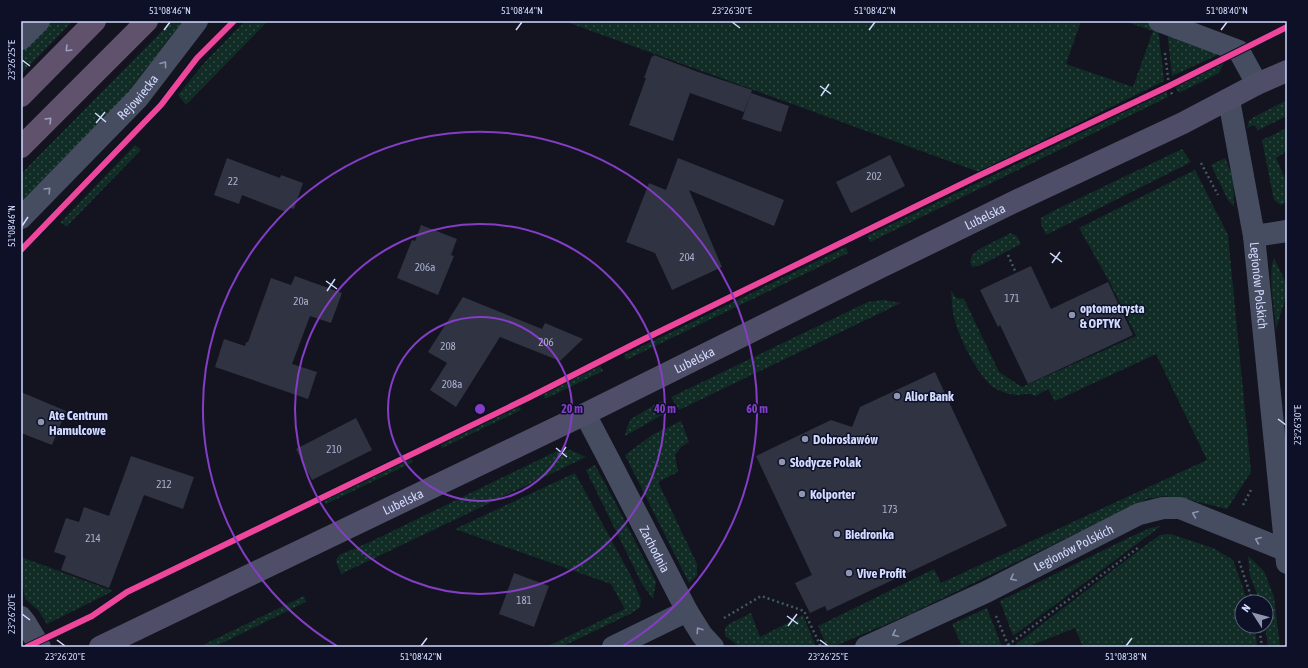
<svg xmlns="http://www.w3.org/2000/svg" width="1308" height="668" viewBox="0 0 1308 668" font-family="'Asap Condensed',sans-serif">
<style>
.green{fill:url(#green-dots)}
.building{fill:#303342}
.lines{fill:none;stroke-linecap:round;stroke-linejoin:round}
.path{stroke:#435a5f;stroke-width:2.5;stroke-dasharray:2 3;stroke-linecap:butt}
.minor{stroke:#464d61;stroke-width:22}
.major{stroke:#4e4e68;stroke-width:22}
.highway{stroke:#60526c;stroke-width:22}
.cycleway-casing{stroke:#0d1026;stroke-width:8}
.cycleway{stroke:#ed469a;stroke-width:6}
.oneway{stroke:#9e9dbd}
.oneway2{stroke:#8c94b0}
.ticks{fill:none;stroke:#d1daff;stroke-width:1.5}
.ring{fill:none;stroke:#843dc5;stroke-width:2}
.poi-dot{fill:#8e95b1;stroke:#0d1026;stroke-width:1.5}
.labels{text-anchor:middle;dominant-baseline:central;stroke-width:3;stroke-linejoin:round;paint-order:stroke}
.number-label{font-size:11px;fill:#a9b0d0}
.street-label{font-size:13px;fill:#d1daff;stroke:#0d1026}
.poi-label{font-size:13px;font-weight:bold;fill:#d1daff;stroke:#0d1026;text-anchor:start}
.centre{fill:#843dc5;stroke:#0d1026;stroke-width:2}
.ring-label{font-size:12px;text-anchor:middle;font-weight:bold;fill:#843dc5;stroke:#0d1026;stroke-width:3;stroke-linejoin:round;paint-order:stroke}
.neatline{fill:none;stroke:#d1daff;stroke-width:1.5}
.ticks-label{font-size:10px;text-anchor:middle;fill:#d1daff}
</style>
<defs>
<pattern id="green-dots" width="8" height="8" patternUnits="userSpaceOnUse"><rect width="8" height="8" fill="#102c24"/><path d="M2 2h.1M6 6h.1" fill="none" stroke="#324a45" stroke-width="1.8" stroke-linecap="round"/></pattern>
</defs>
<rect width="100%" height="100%" fill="#131420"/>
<path class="green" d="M48,21H73L21,74V49Z
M172,21H189L154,66L21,208V174Z
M245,21H268L186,105L178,95L205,62Z
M564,21H1081L1066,64L1133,87L1153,31L1124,21H1142L1158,26L1164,81L979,172Z
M1167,30L1222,53L1172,76Z
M1224,63L1219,73L1179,93L1175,87Z
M1166,92L1168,97L870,242L867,236Z
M1287,100V116L1258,130L1254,125L1247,128L1249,121L1254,117Z
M1287,128V151L1276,158L1287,183V202L1281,205L1274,200L1262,140Z
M135,145L141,150L67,226L60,223Z
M1182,149L1191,162L1046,235L1041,224V218L1053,211Z
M1225,158L1233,177L1234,207L1228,200L1211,165Z
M1195,170L1228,235L1251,472L1227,509L1190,500L1164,496L1147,499L910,614L833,647H827L818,626L934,569L941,583L1207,460L1156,354L1055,401L1048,389L1036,396C1028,393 1027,394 1019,395C1011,395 1001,392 995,388C979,379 958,336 954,317C952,309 952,299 951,290L956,298L964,299L999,372L1022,387L1136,336L1109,281L1079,228Z
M1011,233L1017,236L1021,244L981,265L972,267L970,262L972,255L981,248Z
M846,247L848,253L626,360L624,355Z
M1274,258L1287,285V293L1276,329C1275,311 1267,273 1274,258Z
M884,300L901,303L679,410L671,397L868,302Z
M600,366L603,371L545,399L543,394Z
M661,401L665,405L667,412L625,436L627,427L631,419Z
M519,406L521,410L442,448L440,443Z
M681,421L689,442L681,447L675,455L678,472L658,482L697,564V576L689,583L625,455L652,435Z
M559,450H570L586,457L341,574L336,561L339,555L370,542Z
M411,458L413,462L326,504L324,500Z
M595,465L615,502L656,582L653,599L642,584L586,470Z
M575,473L632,578L641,600L640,607L632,613L561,647H546L625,609L611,584L455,529Z
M1161,526L1013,636L1000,601L1128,538L1150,528Z
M1171,534L1213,548L1233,560L1248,602H1242V626H1255L1257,647H1083L1075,628L1032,645L1033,647H1016V644L1150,542L1160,535Z
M1248,556L1264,571L1274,597L1280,647H1268L1265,626H1266V602H1260L1250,576Z
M21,557L113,591L47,624L38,610L25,599L21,574Z
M304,596L306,602L214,647H199Z
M987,608L1002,647H955L961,644L952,624Z
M751,613L760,637L803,615L816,647H740L725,636V628L729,624Z"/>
<path class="building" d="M654,55L698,72L752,90L744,112L690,93L673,141L629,125L646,78H644L652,56L653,57Z
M751,93L789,106L781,132L742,119Z
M890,155L905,186L851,213L836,182Z
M227,158L280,178L281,175L303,183L294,209L288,207L286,212L242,195L239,204L214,195Z
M678,158L784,200L774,226L689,190L722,267L672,290L655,253L626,242L649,183L666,190Z
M421,225L457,239L451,255L454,256L438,295L397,278L412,240L415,241Z
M1031,266L1051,309L1108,282L1133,335L1028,384L1000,325L998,327L980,290Z
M295,276L342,293L331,323L310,316L292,364L317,372L308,399L215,367L224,339L245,346L246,342H248L271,278L291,285Z
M463,297L542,329L545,323L583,339L560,361L500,337L456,407L430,390L447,363L428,352Z
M935,372L1007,526L827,611L825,606L810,613L795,583L812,575L756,456L831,420L852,427L860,407Z
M21,392L66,411L52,445L21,433Z
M356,418L372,450L312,480L296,449Z
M131,456L194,477L183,509L144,495L109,588L61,570L66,556L54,552L66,518L79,522L84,507L109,516Z
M514,573L549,586L534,627L499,614Z"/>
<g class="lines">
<path class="path" d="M1165,53L1169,86L1173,97
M1201,163L1218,195
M1008,255L1016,273
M1243,505L1252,488
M1239,561L1253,602
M996,616L1009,647
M724,618L761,596L804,611L821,647
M1259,626L1262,647
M1008,645L1139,547"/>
<g class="minor">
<path d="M1159,21L1239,51L1257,84"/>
<path d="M21,39L39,21"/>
<path id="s1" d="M1229,100L1254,236L1287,563"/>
<path id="s2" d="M21,218L138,98L197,21"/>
<path d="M1254,236L1287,231"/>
<path id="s3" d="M585,414L606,454L687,611L613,647"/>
<path d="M687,611L702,635L713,647"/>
<path d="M21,617L25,622L40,647"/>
<path id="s4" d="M866,647L986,592L1139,514L1163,508H1180L1287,551"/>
</g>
<path class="major" id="s5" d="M100,647L585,414L871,272L1018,200L1183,123L1257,84L1287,71"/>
<path class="highway" d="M21,96L95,21
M21,147L147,21"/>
<g class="cycleway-casing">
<path id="cycleway" d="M21,250L161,105L197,58L234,21
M27,647L92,616L127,592L528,398L638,342L976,177L1169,86L1287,27"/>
</g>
<use href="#cycleway" class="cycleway"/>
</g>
<defs><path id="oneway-chevron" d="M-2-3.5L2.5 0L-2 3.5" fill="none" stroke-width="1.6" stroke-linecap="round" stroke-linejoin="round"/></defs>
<g class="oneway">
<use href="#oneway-chevron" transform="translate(68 49) rotate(135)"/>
<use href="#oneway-chevron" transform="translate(49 120) rotate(-45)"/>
</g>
<g class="oneway2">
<use href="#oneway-chevron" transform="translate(164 64) rotate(-53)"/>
<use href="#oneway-chevron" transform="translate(48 190) rotate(-46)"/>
<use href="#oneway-chevron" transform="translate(1195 514) rotate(-158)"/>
<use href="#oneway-chevron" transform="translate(1258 540) rotate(-158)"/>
<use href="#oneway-chevron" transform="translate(1013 578) rotate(153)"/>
<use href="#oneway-chevron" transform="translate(699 630) rotate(-124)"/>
<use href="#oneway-chevron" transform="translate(895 634) rotate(155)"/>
</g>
<path class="ticks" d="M732,22L740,28M164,30L170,22M516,30L522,22M869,30L875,22M1221,30L1227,22M22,60L30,66M820,86L831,94M821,96L829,84M95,113L106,122M96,123L105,112M22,226L28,217M1050,253L1062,262M1052,263L1060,252M326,281L337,289M327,291L335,279M1278,419L1286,425M556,448L567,457M558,458L566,447M22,614L30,620M787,616L798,624M788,626L797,614M57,640L65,646M820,640L828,646M421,646L427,638M1126,646L1132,638"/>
<g class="ring">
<circle cx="480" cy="409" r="92"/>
<circle cx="480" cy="409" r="185"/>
<path d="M337 646A277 277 0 1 1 623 646"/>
</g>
<g class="poi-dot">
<circle cx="1072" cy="315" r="4"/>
<circle cx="897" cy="396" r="4"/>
<circle cx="41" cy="422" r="4"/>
<circle cx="805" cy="439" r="4"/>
<circle cx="782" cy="462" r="4"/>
<circle cx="802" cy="494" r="4"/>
<circle cx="837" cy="534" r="4"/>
<circle cx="849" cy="573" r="4"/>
</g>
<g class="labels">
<g class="number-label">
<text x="874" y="176">202</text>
<text x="233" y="181">22</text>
<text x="687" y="257">204</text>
<text x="425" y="267">206a</text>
<text x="1012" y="298">171</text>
<text x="301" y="301">20a</text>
<text x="546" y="342">206</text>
<text x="448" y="346">208</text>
<text x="452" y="384">208a</text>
<text x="334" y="449">210</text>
<text x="164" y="484">212</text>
<text x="890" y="509">173</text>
<text x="93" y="538">214</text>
<text x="524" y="600">181</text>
</g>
<g class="street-label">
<text stroke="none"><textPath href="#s2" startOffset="168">Rejowiecka</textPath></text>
<text stroke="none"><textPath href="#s5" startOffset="984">Lubelska</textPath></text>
<text stroke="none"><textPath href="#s1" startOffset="188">Legionów Polskich</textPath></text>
<text stroke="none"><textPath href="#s5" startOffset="660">Lubelska</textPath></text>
<text stroke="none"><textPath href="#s5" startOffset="336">Lubelska</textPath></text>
<text stroke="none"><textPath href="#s4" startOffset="230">Legionów Polskich</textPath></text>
<text stroke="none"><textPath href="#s3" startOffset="152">Zachodnia</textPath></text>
</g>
<g class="poi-label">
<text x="1080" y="308">optometrysta<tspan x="1080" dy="15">&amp; OPTYK</tspan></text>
<text x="905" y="396">Alior Bank</text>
<text x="49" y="415">Ate Centrum<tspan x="49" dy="15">Hamulcowe</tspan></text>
<text x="813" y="439">Dobrosławów</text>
<text x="790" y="462">Słodycze Polak</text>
<text x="810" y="494">Kolporter</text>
<text x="845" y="534">Biedronka</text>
<text x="857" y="573">Vive Profit</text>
</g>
</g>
<circle cx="480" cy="409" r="6" class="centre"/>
<g class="ring-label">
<text x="572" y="413">20 m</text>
<text x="665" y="413">40 m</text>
<text x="757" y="413">60 m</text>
</g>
<rect width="1308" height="668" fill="none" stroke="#0d1026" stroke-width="44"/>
<g transform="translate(1254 614) rotate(306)"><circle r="19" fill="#0d1026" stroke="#5b617d"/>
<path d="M0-3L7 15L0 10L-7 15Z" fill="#8e95b1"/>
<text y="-6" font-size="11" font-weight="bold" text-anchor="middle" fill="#d1daff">N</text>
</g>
<rect x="22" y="22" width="1264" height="624" class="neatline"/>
<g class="ticks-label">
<text x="170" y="14">51°08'46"N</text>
<text x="522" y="14">51°08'44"N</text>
<text x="732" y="14">23°26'30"E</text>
<text x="875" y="14">51°08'42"N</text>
<text x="1227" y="14">51°08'40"N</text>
<text transform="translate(11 60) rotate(-90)" y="4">23°26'25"E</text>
<text transform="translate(11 226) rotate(-90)" y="4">51°08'46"N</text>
<text transform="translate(1297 425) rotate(-90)" y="4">23°26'30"E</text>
<text transform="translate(11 614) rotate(-90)" y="4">23°26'20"E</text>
<text x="65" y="660">23°26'20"E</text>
<text x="421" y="660">51°08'42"N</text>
<text x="828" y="660">23°26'25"E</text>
<text x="1126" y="660">51°08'38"N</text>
</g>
</svg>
